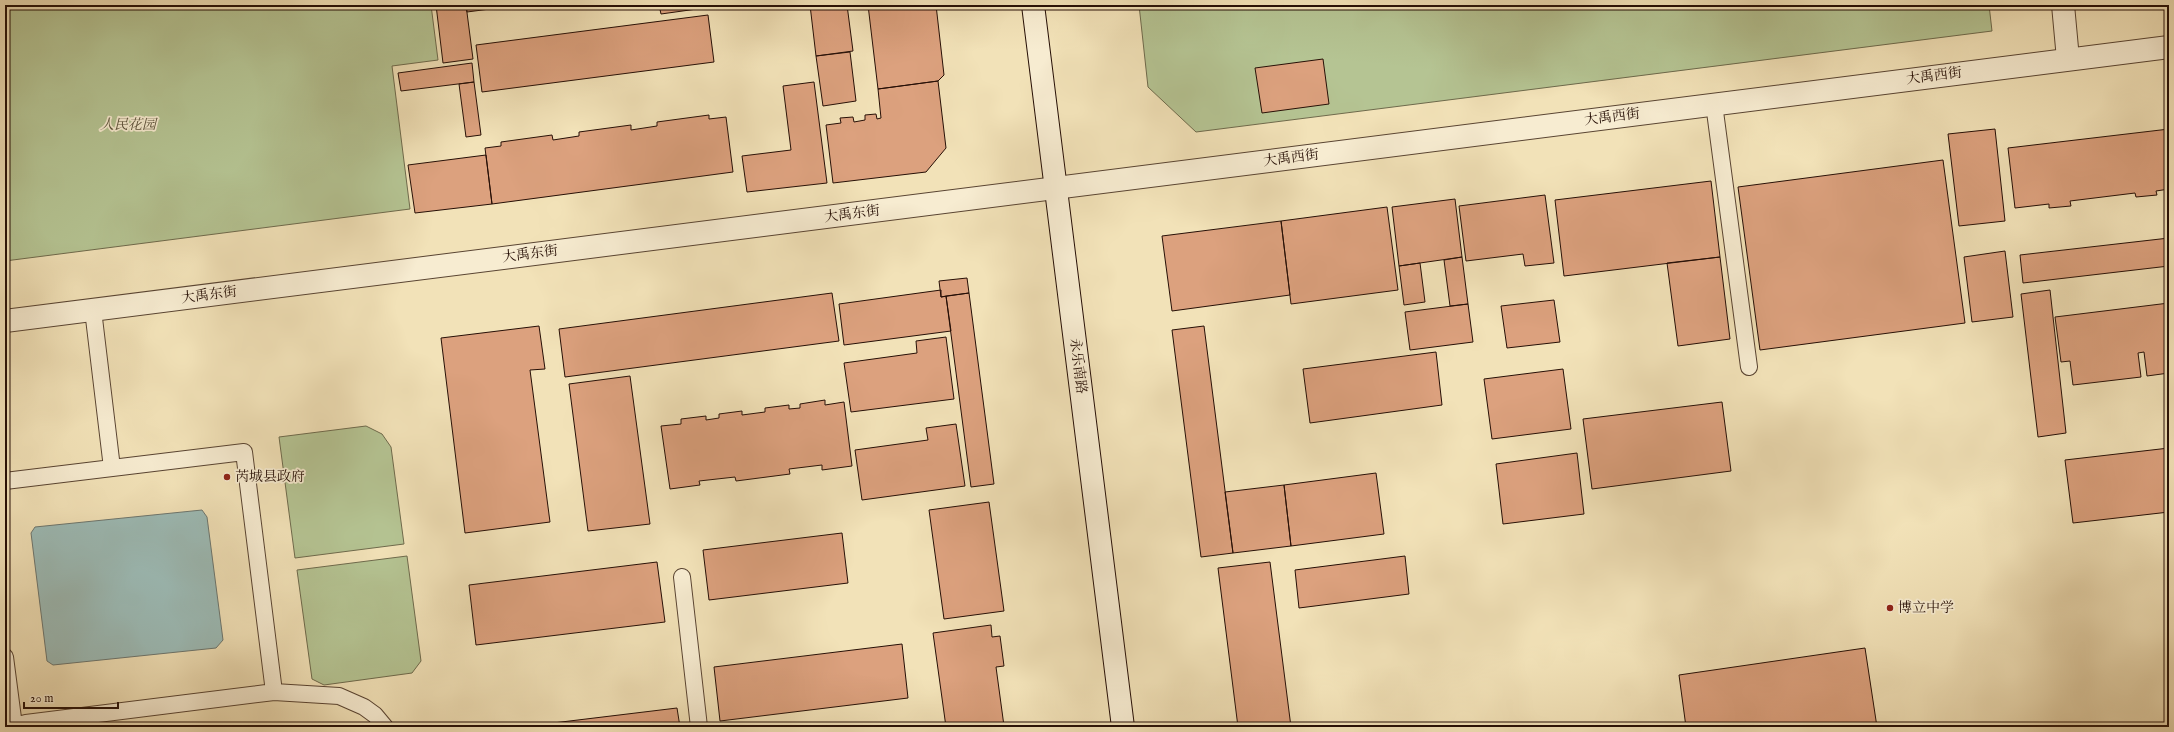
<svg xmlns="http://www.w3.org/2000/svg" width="2174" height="732" viewBox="0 0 2174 732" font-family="'IM FELL English','Noto Serif SC',serif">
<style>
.green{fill:#b5c493;stroke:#6e6a4c}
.water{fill:#9dbcb7;stroke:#6d7770}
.building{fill:#dca17e;stroke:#260f06}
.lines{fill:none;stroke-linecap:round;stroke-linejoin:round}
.service-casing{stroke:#594432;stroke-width:18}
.minor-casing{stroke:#594432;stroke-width:24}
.tertiary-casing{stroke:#594432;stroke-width:24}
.secondary-casing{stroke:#260f06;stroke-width:24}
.service{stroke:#f7ecd1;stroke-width:16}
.minor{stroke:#f7ecd1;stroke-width:22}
.tertiary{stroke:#f7ecd1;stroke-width:22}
.secondary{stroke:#f7ecd1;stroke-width:22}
.poi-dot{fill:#8f2418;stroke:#f7ecd1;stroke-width:1.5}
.labels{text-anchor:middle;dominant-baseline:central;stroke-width:3.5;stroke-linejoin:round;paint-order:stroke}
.street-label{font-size:14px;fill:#260f06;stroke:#f7ecd1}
.park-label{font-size:14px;font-style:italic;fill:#584e37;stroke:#f7ecd1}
.poi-label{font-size:14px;fill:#260f06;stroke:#f7ecd1;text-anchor:start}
</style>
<rect width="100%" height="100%" fill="#f2e2b8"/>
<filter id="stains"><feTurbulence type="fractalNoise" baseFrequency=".005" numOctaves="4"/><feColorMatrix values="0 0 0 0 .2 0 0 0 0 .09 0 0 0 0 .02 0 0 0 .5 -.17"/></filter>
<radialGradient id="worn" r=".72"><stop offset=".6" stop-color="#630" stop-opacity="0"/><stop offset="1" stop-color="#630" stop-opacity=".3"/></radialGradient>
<path class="green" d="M5,5H431L438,60L392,66L410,209L5,261Z
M1139,5H1989L1992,31L1196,132L1148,87Z
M366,426L382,434L391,447L404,544L295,558L279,437Z
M407,556L421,661L412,673L324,685L312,679L297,570Z"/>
<path class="water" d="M202,510L207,517L223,640L216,648L53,665L47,661L31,533L35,527Z"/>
<path class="building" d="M436,5H466L473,59L443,63Z
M466,5H520L467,12Z
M659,5H704V8L661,14Z
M810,5H847L853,51L816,56Z
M868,5H936L944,75L938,81L878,89Z
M708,15L714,62L482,92L476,45Z
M850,52L856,101L823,106L816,56Z
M1323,59L1329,104L1262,113L1255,68Z
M472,63L474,82L401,91L398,73Z
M938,81L946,148L926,172L833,183L826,125L841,123L840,118L853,117L854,122L865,120V115L876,114L877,119L881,118L878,89Z
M474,82L481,135L466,137L459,84Z
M814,82L827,183L747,192L742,156L791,150L783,86Z
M709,115V119L726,117L733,172L492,204L485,148L501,146V142L552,135L553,140L579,136V132L631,125V130L657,126V122Z
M1995,129L2005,221L1959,226L1948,134Z
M2169,129V189L2156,191L2157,195L2136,197L2135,193L2070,201L2071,206L2049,208V204L2015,208L2008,148Z
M486,155L492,204L415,213L408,165Z
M1943,160L1965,323L1760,350L1738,187Z
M1711,181L1720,257L1564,276L1555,200Z
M1545,195L1554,263L1525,266L1523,254L1466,261L1459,206Z
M1455,199L1462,257L1399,266L1392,207Z
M1387,207L1398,290L1291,304L1281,221Z
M1281,221L1290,295L1172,311L1162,236Z
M2169,238V266L2023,283L2020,255Z
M2005,251L2013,317L1972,322L1964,257Z
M1462,257L1468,304L1450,306L1444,260Z
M1720,257L1730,339L1678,346L1667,263Z
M1420,263L1425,302L1404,305L1399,266Z
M967,278L969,293L941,297L939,281Z
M941,290V297L946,296L951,331L844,345L839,304Z
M2050,290L2066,433L2038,437L2021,294Z
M832,293L839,341L565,377L559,329Z
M969,293L994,484L971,487L946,296Z
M1554,300L1560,342L1507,348L1501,306Z
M2169,303V373L2147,376L2144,352L2138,353L2141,377L2073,385L2070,361L2061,362L2055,317Z
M1468,304L1473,342L1410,350L1405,312Z
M539,326L545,369L530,370L550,522L465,533L441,338Z
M1204,326L1233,553L1201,557L1172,330Z
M946,337L954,399L851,412L844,363L917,353L916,341Z
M1436,352L1442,405L1310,423L1303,369Z
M1563,369L1571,429L1492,439L1484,379Z
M630,376L650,524L588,531L569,384Z
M825,400V405L844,402L852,466L822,470V465L789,469L790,474L736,481L735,477L699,481L700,485L670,489L661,426L681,424V419L706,416V420L719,418V414L742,411V415L765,412V408L789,405V409L800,408V404Z
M1722,402L1731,471L1592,489L1583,419Z
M956,424L965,486L862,500L855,450L928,440L926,428Z
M2169,448V512L2073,523L2065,460Z
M1577,453L1584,514L1503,524L1496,464Z
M1376,473L1384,534L1291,546L1284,485Z
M1284,485L1291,546L1233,553L1225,492Z
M989,502L1004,611L944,619L929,510Z
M842,533L848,583L709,600L703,550Z
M1405,556L1409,594L1299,608L1295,570Z
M657,562L665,622L476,645L469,585Z
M1270,562L1291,727H1238L1218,568Z
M991,625L992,637L1000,636L1004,666L996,667L1004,726L946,727L933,633Z
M902,644L908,698L720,721L714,667Z
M1865,648L1877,727H1686L1679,675Z
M677,708L680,727H520Z"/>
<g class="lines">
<g class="service-casing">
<path id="service" d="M1714,104L1749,367
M93,310L112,468
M5,481L244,452L274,692
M682,577L699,727
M5,657L14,726
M11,727L26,723L274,692L339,696L364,707L375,715L385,727"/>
</g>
<g class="minor-casing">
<path id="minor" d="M2063,5L2068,59"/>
</g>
<g class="tertiary-casing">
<path id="tertiary" d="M5,321L2169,47"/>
</g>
<g class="secondary-casing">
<path id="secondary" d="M1033,5L1123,727"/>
</g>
<use href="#service" class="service"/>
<use href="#minor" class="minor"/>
<use href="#tertiary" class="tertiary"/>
<use href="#secondary" class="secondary"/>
</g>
<g class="poi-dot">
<circle cx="227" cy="477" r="4"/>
<circle cx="1890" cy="608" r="4"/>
</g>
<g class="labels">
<g class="street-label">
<text transform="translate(1934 76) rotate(-7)">大禹西街</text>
<text transform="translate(1612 117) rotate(-7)">大禹西街</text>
<text transform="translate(1291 158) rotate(-7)">大禹西街</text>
<text transform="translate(852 214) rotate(-7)">大禹东街</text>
<text transform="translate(530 254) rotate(-7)">大禹东街</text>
<text transform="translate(209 295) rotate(-7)">大禹东街</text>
<text transform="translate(1078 366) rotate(83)">永乐南路</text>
</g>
<g class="park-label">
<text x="128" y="125">人民花园</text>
</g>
<g class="poi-label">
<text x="235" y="477">芮城县政府</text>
<text x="1898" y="608">博立中学</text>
</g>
</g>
<rect width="2174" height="732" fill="none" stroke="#f2e2b8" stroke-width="20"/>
<rect x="6" y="6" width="2162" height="720" fill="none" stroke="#260f06" stroke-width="2"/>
<rect x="10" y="10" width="2154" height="712" fill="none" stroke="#260f06"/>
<path d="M24 702v6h94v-6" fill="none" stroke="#260f06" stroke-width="2"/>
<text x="30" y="702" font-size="12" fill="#260f06" stroke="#f7ecd1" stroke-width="3" paint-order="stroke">20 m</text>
<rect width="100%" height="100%" filter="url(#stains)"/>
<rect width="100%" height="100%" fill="url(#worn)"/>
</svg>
